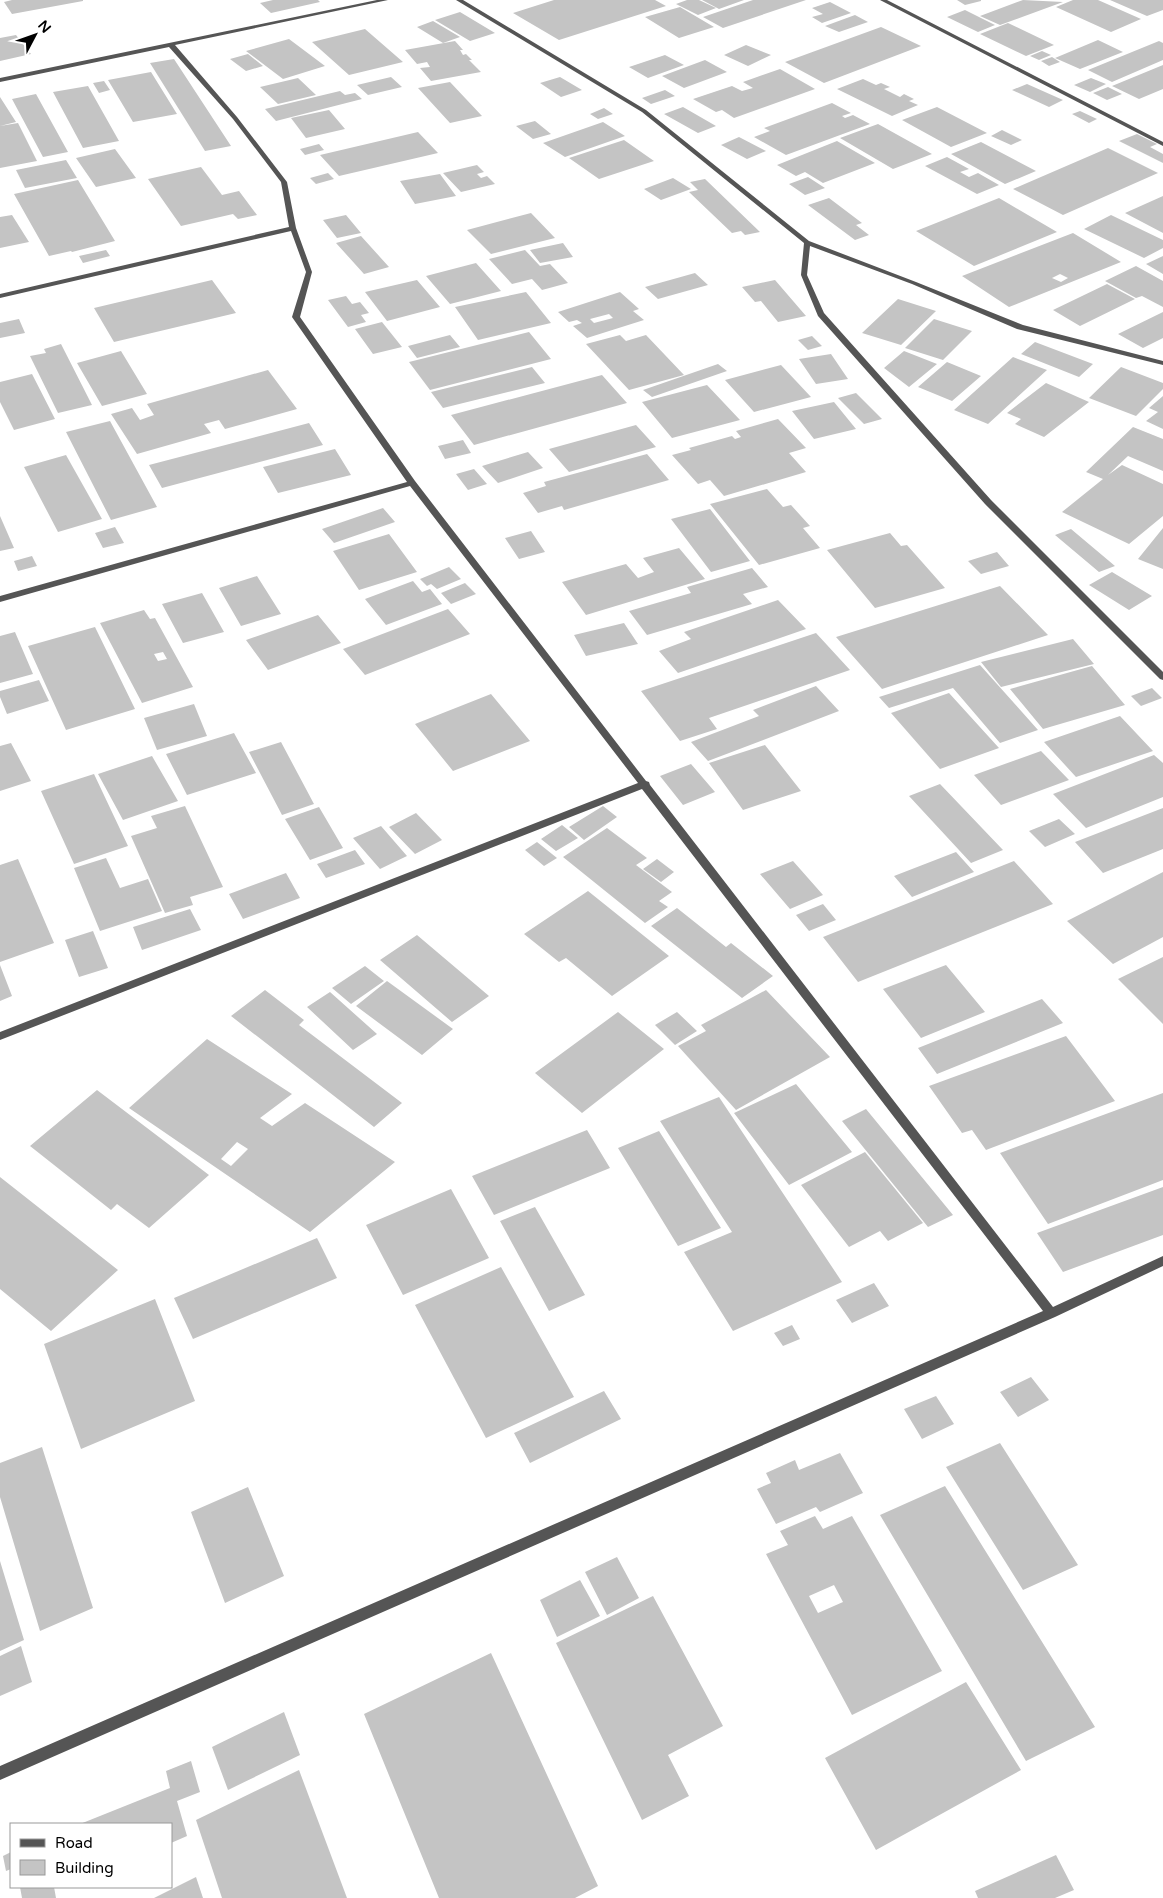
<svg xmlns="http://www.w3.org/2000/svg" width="1163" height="1898" viewBox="0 0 1163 1898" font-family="'Varela Round',sans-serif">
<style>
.building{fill:#c4c4c4;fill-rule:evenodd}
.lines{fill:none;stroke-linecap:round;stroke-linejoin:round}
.minor{fill:#555;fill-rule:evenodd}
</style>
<rect width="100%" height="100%" fill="#fff"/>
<path class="building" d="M12,0H83V1L12,14L4,2Z
M273,0H318L320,2L271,13L260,3Z
M554,0H655L666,6L559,40L513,13Z
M687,0H699L716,8L698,15L676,4Z
M702,0H744L719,9Z
M753,0H806L723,28L703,17Z
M957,0H981V1L965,5Z
M1023,0L1063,2L1000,25L980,16Z
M1073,0H1098L1141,19L1111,32L1056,7Z
M1110,0H1163V10L1147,16Z
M830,2L851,13L822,23L812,17L823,14L812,8Z
M680,7L714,27L679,38L645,17Z
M965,10L995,25L978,32L947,17Z
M460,12L495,33L470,41L435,20Z
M855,15L868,22L839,32L825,26Z
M433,21L460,37L443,43L417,27Z
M1008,23L1054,45L1026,56L980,34Z
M881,27L921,46L824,83L785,62Z
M365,29L403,62L349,75L312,42Z
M16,35L31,54L0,61V38Z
M289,39L325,66L283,79L246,51Z
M1098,40L1123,52L1080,69L1055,58Z
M455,41L463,50H460L463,55L466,54L472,60H469L481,72L431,81L420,68L430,67L427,62L417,64L405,50Z
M1159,41L1163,43V60L1112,82L1088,70Z
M746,45L771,55L748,66L724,55Z
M1042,51L1051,55L1039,60L1030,56Z
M248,54L263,66L246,71L230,59Z
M665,55L684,65L648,78L629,67Z
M1052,57L1060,62L1049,66L1041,61Z
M174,59L231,146L205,151L150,63Z
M705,60L727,72L684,88L662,76Z
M1163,65V89L1139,99L1112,86Z
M780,69L815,89L734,118L722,110L716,112L693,99L732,86L742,91L753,88L743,82Z
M151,72L177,114L133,122L108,80Z
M391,77L402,87L368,95L357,85Z
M560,77L582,90L561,97L540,83Z
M298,78L316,95L278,104L260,87Z
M1091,78L1106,84L1090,92L1074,85Z
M863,79L876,85L881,83L890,87L884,89L900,97L904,94L914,99L909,101L918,105L892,116L837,89Z
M104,81L110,90L99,93L93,83Z
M450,82L482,116L450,123L418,88Z
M1027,84L1063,100L1049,107L1012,90Z
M88,86L119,141L83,148L53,92Z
M1108,87L1122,94L1107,100L1093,93Z
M665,90L675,96L651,104L642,98Z
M340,91L345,95L355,93L362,99L276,121L265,109Z
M36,94L68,152L43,157L12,99Z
M0,97L16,122L0,126Z
M832,103L851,113L842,116L845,118L853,115L870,124L786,155L754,137L770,131L764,128Z
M683,107L716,126L698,133L664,114Z
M937,107L987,133L951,147L902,120Z
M604,108L613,114L598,119L590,114Z
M329,110L345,129L306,138L291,118Z
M1080,111L1097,119L1089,123L1072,114Z
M535,121L551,134L533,139L516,126Z
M603,122L625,136L565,157L543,143Z
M18,123L37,161L0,168V126Z
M878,124L932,154L893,169L840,138Z
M1002,130L1022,140L1011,145L991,136Z
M418,132L438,153L339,176L320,155Z
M1137,134L1157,144L1150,147L1163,154V163L1119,141Z
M739,137L766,151L747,159L721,145Z
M624,140L654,161L599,179L569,158Z
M837,141L875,163L823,183L805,172L796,176L777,165Z
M981,142L1036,171L1005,184L951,154Z
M319,144L324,150L305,155L300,149Z
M1108,148L1158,173L1063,215L1013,189Z
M115,149L136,178L96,187L76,158Z
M947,157L969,169L960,172L969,177L978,173L999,185L977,194L925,166Z
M66,160L77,178L25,188L16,170Z
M477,165L484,172L477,174L481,178L487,176L495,184L461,192L443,173Z
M201,167L222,195L239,191L257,215L238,219L233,214L181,226L148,179Z
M328,173L334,179L316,184L310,178Z
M440,174L456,196L415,204L400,181Z
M808,177L825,188L805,195L789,184Z
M673,178L691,189L661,200L644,189Z
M705,179L760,232L745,235L741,231L732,233L689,192L698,190L690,182Z
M78,180L115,241L72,252L71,251L49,256L14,194Z
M1163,196V233L1125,213Z
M829,198L862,223L856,225L869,235L855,240L808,205Z
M999,198L1057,232L974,266L916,231Z
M531,213L555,238L491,254L467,230Z
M12,215L29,242L0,248V217Z
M346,215L361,233L337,238L323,220Z
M1111,215L1163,240V248L1144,258L1084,229Z
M1073,233L1121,262L1009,307L962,276ZM1060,274L1068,278L1061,282L1052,278Z
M361,236L389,267L364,274L336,243Z
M563,243L573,257L540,263L530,250Z
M106,250L110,256L83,263L79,256Z
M525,250L540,266L550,264L568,283L542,290L532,279L512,284L489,259Z
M1163,256V274L1146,264Z
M476,263L501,291L450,304L426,276Z
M1136,266L1163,281V307L1142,296L1136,298L1105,281Z
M695,273L708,285L658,299L645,287Z
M212,280L236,313L114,342L94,308Z
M417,280L440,307L387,321L365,292Z
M775,280L806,316L778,322L761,301L755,302L742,287Z
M1107,284L1135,299L1080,326L1053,310Z
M526,292L551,323L478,340L455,307Z
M620,292L639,309L633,311L644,320L587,338L573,326L582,323L577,320L569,322L558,312ZM609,314L613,318L594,323L590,319Z
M346,296L352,304L360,302L369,313L361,315L366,322L348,327L328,300Z
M898,299L936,311L901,345L862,333Z
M1163,312V338L1143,348L1118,334Z
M19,319L25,333L0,338V323Z
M934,319L972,331L943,360L905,348Z
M382,322L402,347L373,354L355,329Z
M529,332L551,359L430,390L409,362Z
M450,335L460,347L417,358L408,346Z
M620,335L626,341L646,335L684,375L629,390L586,344Z
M812,336L822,346L808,350L798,340Z
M1035,342L1093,364L1079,377L1021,354Z
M61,344L92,405L58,413L30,356L46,353L44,349Z
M121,351L147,394L102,406L77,363Z
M904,351L937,364L909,387L884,368Z
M831,354L848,379L816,384L799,359Z
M1013,357L1047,370L988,424L954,410Z
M947,362L981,376L952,401L918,387Z
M718,364L727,371L652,397L643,390Z
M781,365L811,397L754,412L725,380Z
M532,367L545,383L443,408L431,392Z
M1121,367L1163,383V389L1136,416L1089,398Z
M268,370L297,409L225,429L219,420L204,424L211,433L137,454L111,414L132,408L140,420L154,415L147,404Z
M32,374L55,419L14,430L0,402V382Z
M602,375L627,403L474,445L451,415Z
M1046,383L1089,402L1044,437L1015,424L1021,419L1007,413Z
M707,385L740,420L672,438L642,402Z
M856,393L882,419L864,424L838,398Z
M1163,396V429L1146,421L1158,412L1149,408Z
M834,402L856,429L814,439L792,411Z
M778,419L806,448L789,453L806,472L724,496L710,480L698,484L672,455L691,450L689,448L732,436L735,439L741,437L736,431Z
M110,421L157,507L111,520L66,432Z
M309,423L323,445L162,488L149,465Z
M636,425L656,447L569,472L549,449Z
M1133,427L1163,439V471L1128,456L1108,475L1122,465L1163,484V516L1129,544L1062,512L1103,479L1086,472Z
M463,440L471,453L445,459L438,446Z
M335,449L351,475L278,493L263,467Z
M528,452L543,468L498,483L482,466Z
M647,454L669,480L564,510L562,506L538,513L523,493L546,486L544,482Z
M66,455L102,519L58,532L24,467Z
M474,469L487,484L468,490L456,474Z
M767,489L783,507L791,505L810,526L803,528L820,548L759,565L710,504Z
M383,508L395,522L334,543L322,529Z
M710,509L750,561L711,572L671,519Z
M0,516L14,548L0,551Z
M115,527L124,543L103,548L95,533Z
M1163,528V569L1138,559Z
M1071,529L1115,566L1099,572L1055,535Z
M531,531L545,552L519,559L505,538Z
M890,533L901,546L907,545L945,588L875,608L827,550Z
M389,534L417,572L359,590L333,551Z
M679,548L705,579L586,615L562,582L626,564L638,578L654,572L643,558Z
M997,552L1009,566L981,574L968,561Z
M32,556L37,566L18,571L14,561Z
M449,567L461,579L437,589L431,584L427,586L420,579Z
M752,568L768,587L743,594L752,604L647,635L629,611L691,593L687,587Z
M1112,572L1152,596L1129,610L1089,585Z
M257,576L281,614L241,626L219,588Z
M413,581L422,592L430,589L442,604L386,625L365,599Z
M465,583L476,594L451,604L441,593Z
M1000,586L1048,635L882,689L836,637Z
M202,593L224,632L183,643L162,604Z
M778,600L806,629L678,673L659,651L691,639L684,632Z
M448,609L470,634L365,675L343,649Z
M144,610L150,619L155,618L193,687L142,703L100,623ZM163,652L167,659L158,661L154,654Z
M318,615L341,643L268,670L246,640Z
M624,623L638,644L586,656L574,635Z
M95,627L135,709L66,730L28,646Z
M15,632L33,674L0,683V636Z
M816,633L850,670L709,718L717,729L680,741L641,691Z
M1073,639L1094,664L1001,687L981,662Z
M980,665L1038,730L1000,743L953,688L889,708L879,697Z
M1092,666L1125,705L1043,729L1010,689Z
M39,680L49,701L7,714L0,697V691Z
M816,686L839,711L708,761L691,742L759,716L753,710Z
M1152,688L1162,698L1141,706L1131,696Z
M949,693L999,748L940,769L891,713Z
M491,694L530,741L453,771L415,724Z
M194,704L207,736L157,750L144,718Z
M1120,716L1153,751L1076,777L1044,742Z
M234,733L256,773L187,795L166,754Z
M281,742L314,804L282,815L249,752Z
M11,743L31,781L0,791V746Z
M765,745L801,791L743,810L709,763Z
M1041,751L1069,780L1001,805L974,775Z
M1154,755L1163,763V797L1086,828L1053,794Z
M152,756L178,801L123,820L98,774Z
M691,764L715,792L683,805L660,776Z
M94,774L128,846L74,864L41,791Z
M940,784L1003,850L971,863L909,796Z
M185,806L223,887L190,897L193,905L165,913L131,836L157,828L151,816Z
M603,806L617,817L584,840L569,827Z
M319,807L343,848L310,860L285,819Z
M1163,808V849L1103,873L1075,842Z
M416,813L442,840L415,854L389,827Z
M1059,819L1075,834L1045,847L1029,831Z
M562,825L578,838L556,851L541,839Z
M381,826L407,856L380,869L353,838Z
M607,828L647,858L636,865L672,892L659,901L668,907L645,923L563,857Z
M537,842L557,858L544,866L525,850Z
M355,850L365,864L326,878L317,864Z
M956,852L974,872L912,897L894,876Z
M106,858L120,888L148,879L162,911L100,931L74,868Z
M18,859L54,943L0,962V865Z
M657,859L674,872L661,882L643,869Z
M793,861L823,895L790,909L760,874Z
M1014,861L1053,904L858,982L823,937Z
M1163,872V937L1113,964L1067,921Z
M286,873L300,898L243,919L229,894Z
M588,891L669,956L612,996L566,958L559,962L524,934Z
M823,904L836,920L809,931L796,915Z
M677,908L726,947L731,943L773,976L742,998L651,926Z
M190,909L201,930L142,950L133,927Z
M93,931L108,968L79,977L65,940Z
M417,935L489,996L452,1022L380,960Z
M1163,957V1024L1118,979Z
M0,965L12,996L0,1001Z
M946,965L985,1012L921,1038L883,989Z
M365,966L384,981L351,1004L332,988Z
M387,981L453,1029L422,1055L356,1006Z
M265,990L304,1020L299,1025L402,1103L374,1127L231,1016Z
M766,990L830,1057L736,1110L678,1046L706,1031L701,1025Z
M330,992L377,1034L353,1050L307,1007Z
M1042,999L1063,1023L937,1074L918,1048Z
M618,1012L664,1049L582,1113L535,1073Z
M677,1012L697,1031L675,1045L655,1025Z
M1066,1036L1115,1101L986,1150L972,1130L962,1133L929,1086Z
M207,1039L292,1094L260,1118L272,1126L305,1103L395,1162L310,1232L129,1108ZM237,1142L248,1149L231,1166L221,1159Z
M796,1084L852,1152L789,1185L734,1113Z
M97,1090L209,1175L149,1228L117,1204L111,1210L30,1146Z
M1163,1093V1180L1048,1224L1000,1153Z
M719,1097L842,1282L733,1331L684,1252L732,1232L660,1121Z
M866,1109L953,1215L928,1227L842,1121Z
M587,1130L610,1168L494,1215L472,1176Z
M659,1131L721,1228L678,1246L618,1148Z
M865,1152L923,1223L888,1241L880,1231L849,1247L801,1185Z
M0,1177L118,1270L51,1331L0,1289Z
M1163,1187V1235L1063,1272L1037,1233Z
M451,1189L489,1258L403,1295L366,1225Z
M535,1207L585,1295L549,1311L500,1221Z
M317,1238L337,1278L193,1339L174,1298Z
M501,1267L574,1397L486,1438L415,1305Z
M874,1283L889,1306L852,1323L836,1300Z
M155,1299L195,1401L81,1449L44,1344Z
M792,1325L800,1339L783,1346L774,1333Z
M1031,1377L1049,1400L1018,1417L1000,1392Z
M604,1391L621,1419L530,1463L514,1433Z
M936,1396L954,1424L922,1439L904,1409Z
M1000,1443L1078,1565L1023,1590L946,1467Z
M42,1447L93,1608L40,1631L0,1497V1463Z
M840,1453L863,1493L820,1512L816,1507L776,1524L757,1489L771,1483L766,1473L795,1460L799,1470Z
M945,1486L1095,1727L1026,1761L880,1515Z
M248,1487L284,1576L225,1603L191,1512Z
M815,1516L823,1529L852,1516L942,1671L852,1715L766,1554L788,1545L780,1531ZM834,1585L843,1602L818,1613L809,1596Z
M617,1557L639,1598L607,1615L585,1572Z
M0,1561L24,1640L0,1651Z
M580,1580L600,1616L557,1637L540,1600Z
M653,1596L723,1726L668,1755L689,1796L642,1820L556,1643Z
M21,1646L32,1682L0,1696V1656Z
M491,1653L598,1886L575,1898H439L364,1714Z
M966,1682L1021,1770L876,1850L825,1758Z
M284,1712L300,1755L228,1790L212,1747Z
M191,1761L200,1792L177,1801L187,1836L171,1843V1824H80L170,1788L166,1771Z
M299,1770L347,1898H222L196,1820Z
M11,1852V1869L6,1871L3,1856Z
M1056,1855L1074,1890L1055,1898H978L975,1891Z
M196,1877L203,1898H154Z
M20,1887H54L56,1898H22Z"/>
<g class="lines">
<path class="minor" d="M377,0H388L175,45L237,117L287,182L296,228L312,272L300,317L415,481L646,781L649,782L650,785L1053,1307L1163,1256V1266L1055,1317L0,1780V1766L1043,1311L642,789L0,1040V1032L638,783L410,486L0,602V596L407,482L292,317L306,272L291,231L0,298V294L289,227L281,182L233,119L169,47L0,82V78Z
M456,0H463L646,110L809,241L916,282L1023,325L1163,361V365L1017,329L912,284L810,246L807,275L824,313L991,500L1163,672V680L1160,679L985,504L818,316L801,275L804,243L642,112Z
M880,0H887L1163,142V146Z"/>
</g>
<rect x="10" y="1823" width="162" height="65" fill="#ffffff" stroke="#999999"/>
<rect x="20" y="1839" width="25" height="8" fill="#555555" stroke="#999999"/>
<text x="55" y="1848" font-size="15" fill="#000000">Road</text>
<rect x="20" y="1860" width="25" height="15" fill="#c4c4c4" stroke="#999999"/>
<text x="55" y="1873" font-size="15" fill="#000000">Building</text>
<g transform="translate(35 35) rotate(49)" stroke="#ffffff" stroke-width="4" paint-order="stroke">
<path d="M0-4L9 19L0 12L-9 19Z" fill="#000000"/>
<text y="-8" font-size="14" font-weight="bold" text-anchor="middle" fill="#000000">N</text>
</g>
</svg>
